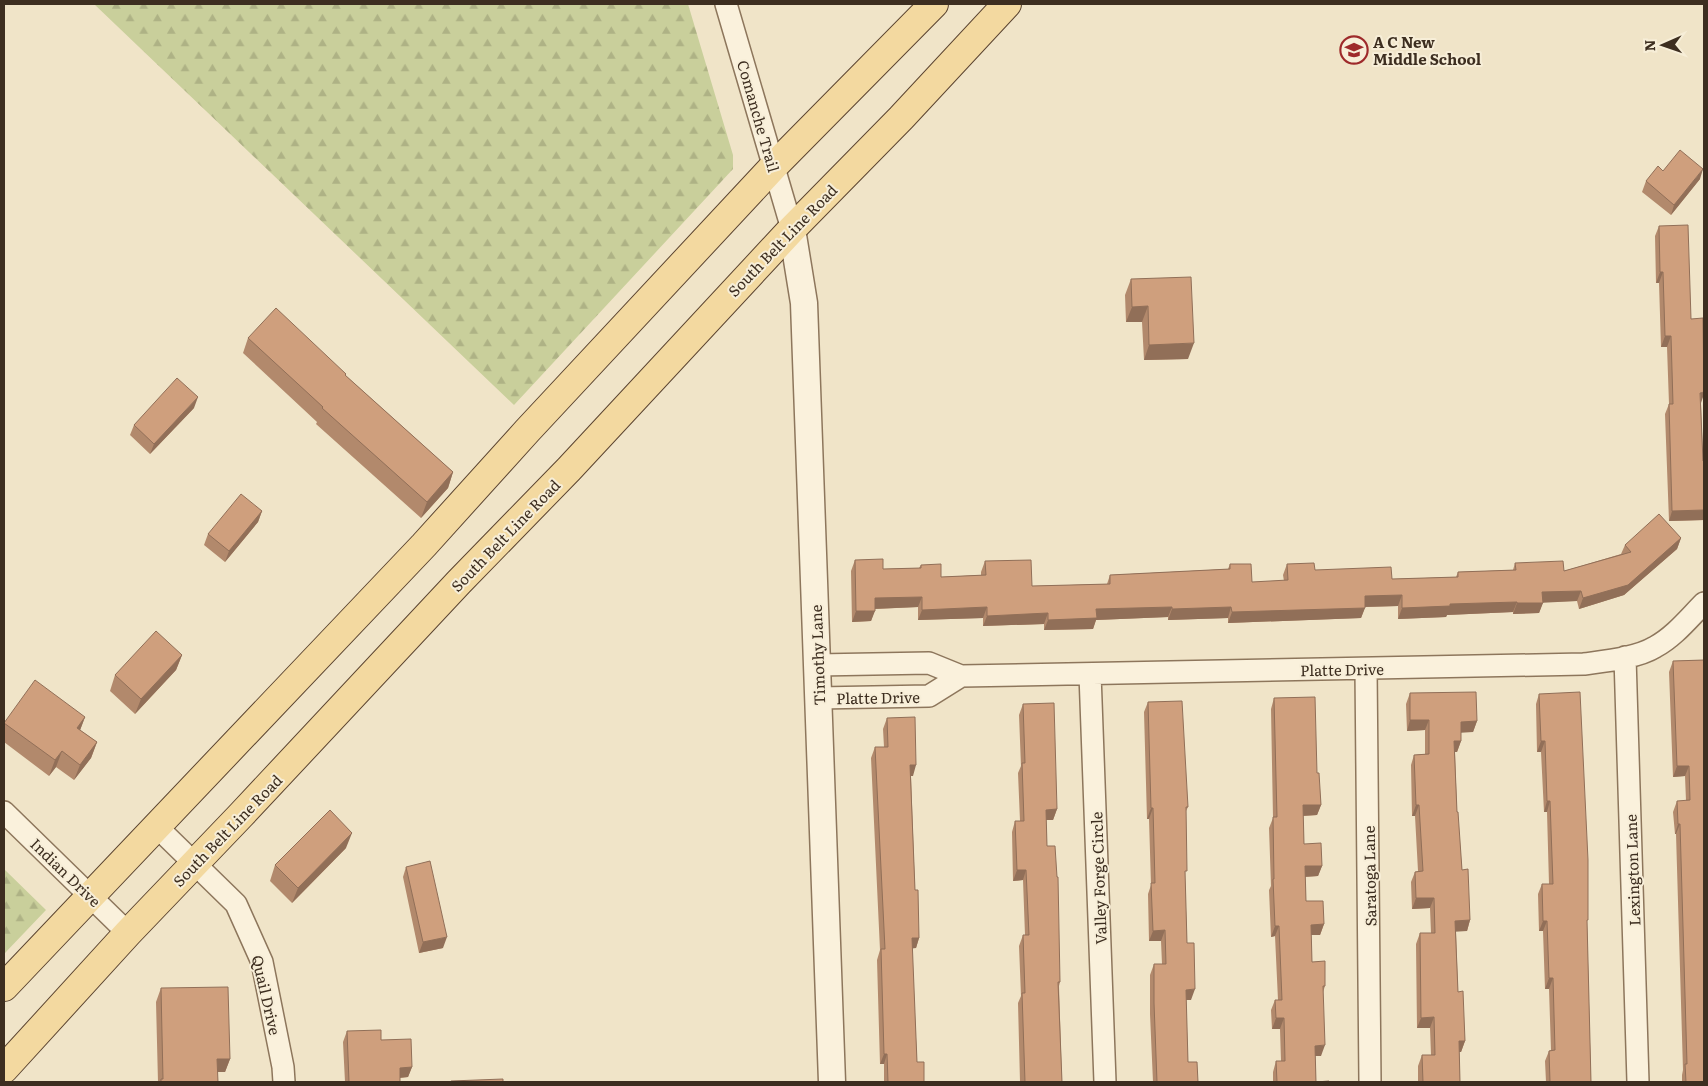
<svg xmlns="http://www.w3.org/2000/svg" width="1708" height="1086" viewBox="0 0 1708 1086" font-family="Literata,serif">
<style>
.forest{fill:url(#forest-firs)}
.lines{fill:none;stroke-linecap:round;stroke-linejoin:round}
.minor-casing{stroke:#8d765c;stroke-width:24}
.tertiary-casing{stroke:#8d765c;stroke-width:29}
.primary-casing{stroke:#5b4430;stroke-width:30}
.minor{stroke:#faf1dc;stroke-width:21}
.tertiary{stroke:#faf1dc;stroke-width:26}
.primary{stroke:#f3d9a0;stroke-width:28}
.wall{fill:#b2896c}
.shaded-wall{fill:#916f58}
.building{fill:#cf9f7d;stroke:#916f58}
.labels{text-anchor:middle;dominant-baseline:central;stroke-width:4;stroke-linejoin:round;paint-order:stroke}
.poi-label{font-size:15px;font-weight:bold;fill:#3d2e20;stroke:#f7eed8;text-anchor:start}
.street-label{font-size:15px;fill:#3d2e20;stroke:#f7eed8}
</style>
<defs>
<pattern id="forest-firs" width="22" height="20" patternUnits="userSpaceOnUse" patternTransform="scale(1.25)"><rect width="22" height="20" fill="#c9cf9b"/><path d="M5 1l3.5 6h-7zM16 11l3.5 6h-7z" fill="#aeb285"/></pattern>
</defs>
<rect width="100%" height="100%" fill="#f0e4c8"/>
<path class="forest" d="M94,4H688L733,155V169L514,405Z
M4,869L46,910L4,954Z"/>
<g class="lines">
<g class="minor-casing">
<path id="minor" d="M726,4L792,229
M1625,657L1638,1082
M817,665L929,663L961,676L1584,664C1605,661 1637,658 1655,647C1674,637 1689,618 1704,603
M1366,669L1370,1082
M1090,674L1105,1082
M818,698L929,696L961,676
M4,812L128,933
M156,826L236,904L262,962L283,1067L284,1082"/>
</g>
<g class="tertiary-casing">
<path id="tertiary" d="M792,229L804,303L832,1082"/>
</g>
<g class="primary-casing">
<path id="primary" d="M4,987L424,545L527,431L774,166L934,4
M4,1069L128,933L241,815L459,582L569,469L792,229L901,118L1007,4"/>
</g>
<use href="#minor" class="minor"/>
<use href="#tertiary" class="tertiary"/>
<use href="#primary" class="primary"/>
</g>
<path class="wall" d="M1700,179L1671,215L1642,192L1646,181Z
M1659,226L1691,319L1701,403L1703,461H1704V520L1669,521L1665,414L1669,404L1667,347H1661L1659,283H1656L1655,236Z
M1131,279L1188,359L1144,360L1142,322H1126L1125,295Z
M248,338L345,375L453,472L448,488L421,518L316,424L317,422L243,353Z
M194,408L150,454L130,435L134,425Z
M262,511L258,522L225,562L204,545L208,534Z
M1681,538L1677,549L1624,595L1579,609L1577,601L1543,602L1539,613L1513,614V612L1447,615L1446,617L1398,619V606L1365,607L1361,618L1228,623V618L1168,620V617L1096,620L1093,629L1044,630V624L983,626V618L918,620V607L875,609L871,621L852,622L851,571L855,560L883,569L919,568L921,565L941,577L981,575V572L985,561L1032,586L1107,584L1110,575L1228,569L1230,564L1252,582L1284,581L1283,575L1287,564L1315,570L1392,579L1456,577L1458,572L1513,570L1515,563L1564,571L1621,554L1625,545Z
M182,655L176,670L135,714L110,691L115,675Z
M1704,660V1082H1682V1075L1683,1070L1676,834H1675L1673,812L1677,801H1686L1685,776L1673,777L1669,672L1673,661Z
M1410,693L1477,721L1473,732H1461V741L1457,752H1455L1457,812L1462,870L1470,920L1467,931H1456L1458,992L1465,1041L1461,1052H1459L1460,1082H1418V1066L1422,1055H1431L1430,1028H1417L1416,944L1420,933H1431L1430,908L1412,909L1411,882L1415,872L1418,871L1415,816H1412L1411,765L1414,755L1425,754V730L1407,731L1406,704Z
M1539,694L1587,923L1591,1082H1546L1545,1061L1549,1051L1551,1050L1549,989H1545L1543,931H1539L1538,894L1542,884H1549L1547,812H1544L1541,752H1537L1536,704Z
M1274,698L1317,773L1321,805L1317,815L1303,816L1304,844L1322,866L1318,876L1305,877L1306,901L1324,924L1320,935H1311L1312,962L1325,986L1323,992L1321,1056H1315L1316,1082H1330H1273V1072L1276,1061H1281L1280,1029H1272L1271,1010L1275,1000H1278L1275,936L1271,937L1269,890L1271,886L1269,828L1273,818L1271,709Z
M1148,702L1188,807L1186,811L1185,878L1187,943L1191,1000H1186L1188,1062L1198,1082H1153L1150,1014V975L1154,964H1162L1161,941H1149L1148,894L1151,885L1149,819H1147L1144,712Z
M1023,704L1057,809L1053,820H1046L1047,846L1060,982L1059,986L1062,1082H1020L1018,1003L1021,996L1019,946L1023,935H1025L1023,880L1013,881L1012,832L1015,821H1020L1018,773L1021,766L1019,715Z
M85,717L80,730L97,742L91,758L74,780L56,767L49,776L4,742V723Z
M887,718L913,776H911L915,890L919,938L916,948H912L917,1062L924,1082H884V1064H880L877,960L880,950L871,758L875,747H884L883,729Z
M346,848L292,903L270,881L275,865Z
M406,867L443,948L419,953L403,877Z
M161,988L230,1059L225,1072H217L218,1082H158L156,1002Z
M347,1031L381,1040L412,1067L408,1077L400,1078V1082H345L343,1042Z"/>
<path class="shaded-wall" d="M1703,169L1700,179L1671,215L1674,205Z
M1660,272H1663L1659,283H1656Z
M1148,306L1142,322H1126L1132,307Z
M1665,336H1671L1667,347H1661Z
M1194,343L1188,359L1144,360L1149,345Z
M1704,392V394L1701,403L1700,393Z
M198,397L194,408L150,454L154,444Z
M453,472L448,488L421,518L427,502Z
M1704,510V520L1669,521L1672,511Z
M262,511L258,522L225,562L229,551Z
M1681,538L1677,549L1624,595L1579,609L1583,598Z
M1581,591L1577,601L1538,603L1542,592Z
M1402,595L1398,606L1361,607L1365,596Z
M922,597L918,607L871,609L875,598Z
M1517,602L1513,612L1447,615L1446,617L1398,619L1402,608L1450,604Z
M1517,603H1543L1539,613L1513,614Z
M987,607L983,618L918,620L922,610Z
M1172,607L1168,617L1096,620L1093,629L1044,630L1048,620L1096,609Z
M1231,607L1228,618L1168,620L1172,609Z
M1365,608L1361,618L1228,623L1232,612Z
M856,611H875L871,621L852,622Z
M1048,613L1044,624L983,626L987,616Z
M182,655L176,670L135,714L141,699Z
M85,717L79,733L77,728Z
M1410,720H1429L1425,730L1407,731Z
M1477,721L1473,732L1457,733L1461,722Z
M1454,741H1461L1457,752H1451Z
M1541,741H1545L1541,752H1537Z
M97,742L91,758L74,780L80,765Z
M62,751L56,767L49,776L55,760Z
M910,765H916L913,776H906Z
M1677,766H1689L1685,776L1673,777Z
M1547,801H1550L1547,812H1544Z
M1303,805H1321L1317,815L1299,816Z
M1416,805H1419L1415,816H1412Z
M1151,808H1153L1149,819H1147Z
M1057,809L1053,820H1042L1046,810Z
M1678,824H1680L1676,834H1675Z
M352,833L346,848L292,903L298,888Z
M1305,866H1322L1318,876L1301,877Z
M1017,870H1026L1023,880L1013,881Z
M1416,898H1434L1430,908L1412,909Z
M1470,920L1467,931L1451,932L1455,921Z
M1543,921H1547L1543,931H1539Z
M1324,924L1320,935H1307L1311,925Z
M1275,926H1279L1275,936L1271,937Z
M1165,930L1161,941H1149L1153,931Z
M447,937L443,948L419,953L423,942Z
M912,938H919L916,948L908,949Z
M1549,978H1553L1549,989H1545Z
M1195,989L1191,1000H1182L1186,990Z
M1434,1017L1430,1028H1417L1421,1018Z
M1276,1018H1284L1280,1029H1272Z
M1459,1041H1465L1461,1052H1455Z
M1325,1045L1321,1056H1311L1315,1046Z
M884,1054H887L884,1064H880Z
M217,1059H230L225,1072H212Z
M412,1067L408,1077L396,1078L400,1068Z"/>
<path class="building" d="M1680,150L1703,169L1674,205L1646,181L1658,166L1663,171Z
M1688,225L1691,319L1703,318L1704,392L1700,393L1703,461H1704V510L1672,511L1669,404H1673L1671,336H1665L1663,272H1660L1659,226Z
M1191,277L1194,343L1149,345L1148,306L1132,307L1131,279Z
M276,308L346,374L345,375L453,472L427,502L322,408L323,407L248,338Z
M177,378L198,397L154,444L134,425Z
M241,494L262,511L229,551L208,534Z
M1659,514L1681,538L1628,585L1583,598L1581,591L1542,592L1543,603H1517V602L1450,604V606L1402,608V595L1365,596V608L1232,612L1231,607L1172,609V607L1096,609L1097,618L1048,620V613L987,616V607L922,610V597L875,598V611H856L855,560L883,559V569L921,568V565L941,564V577L986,575L985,561L1031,560L1032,586L1110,584V575L1230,569V564H1251L1252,582L1288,580L1287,564L1314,563L1315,570L1391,567L1392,579L1458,577V572L1516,570L1515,563L1563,561L1564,571L1631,552L1625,545Z
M156,631L182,655L141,699L115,675Z
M1704,660V1082H1686L1685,1064H1687L1680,824H1678L1677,801L1690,800L1689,766H1677L1673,661Z
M35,680L85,717L77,728L97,742L80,765L62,751L55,760L4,723Z
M1476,692L1477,721L1461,722V741H1454L1457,812H1458L1462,870L1468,869L1470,920L1455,921L1458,992L1463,991L1465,1041H1459L1460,1082H1423L1422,1055H1435L1434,1017L1421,1018L1420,933H1435L1434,898H1416L1415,872L1423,871L1419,805H1416L1414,755L1429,754V720H1410V693Z
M1580,692L1588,860V920H1587L1591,1082H1550L1549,1051L1555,1050L1553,978H1549L1547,921H1543L1542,884H1553L1550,801H1547L1545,741H1541L1539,694Z
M1315,697L1317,773H1319L1321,805H1303L1304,844L1321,843L1322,866H1305L1306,901H1323L1324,924L1311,925L1312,962L1325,961V986H1323L1325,1045L1315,1046L1316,1082L1329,1081L1330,1082H1277L1276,1061H1285L1284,1018H1276L1275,1000H1282L1279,926H1275L1273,879H1274L1273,817H1277L1274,698Z
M1182,701L1188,807H1186L1187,871H1185L1187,943H1194L1195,989L1186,990L1188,1062H1197L1198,1082H1157L1154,1003V964H1166L1165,930L1153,931L1151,883H1155L1153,808H1151L1148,702Z
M1054,703L1057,809L1046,810L1047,846H1055L1057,877H1058L1060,982H1058L1062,1082H1025L1022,993H1025L1023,935H1029L1026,870H1017L1015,821H1024L1022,763H1025L1023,704Z
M915,717L916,765H910L915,890H918L919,938H912L917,1062H924V1082H888L887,1054H884L881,949H885L875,747H888L887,718Z
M330,810L352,833L298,888L275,865Z
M430,861L447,937L423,942L406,867Z
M228,987L230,1059H217L218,1082H161V1079H163L161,988Z
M381,1030V1040L411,1039L412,1067L400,1068V1082H349L347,1031Z
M503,1079V1082H451V1081Z"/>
<defs>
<g id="school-ring" transform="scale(1.4375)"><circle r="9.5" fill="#f7eed8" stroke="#9e2a2b" stroke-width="1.5"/><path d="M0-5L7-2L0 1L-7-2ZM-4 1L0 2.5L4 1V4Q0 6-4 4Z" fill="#9e2a2b"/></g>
</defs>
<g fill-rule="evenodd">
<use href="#school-ring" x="1354" y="50"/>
</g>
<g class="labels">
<g class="poi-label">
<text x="1373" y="41">A C New<tspan x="1373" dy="17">Middle School</tspan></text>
</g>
<g class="street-label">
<text transform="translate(759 116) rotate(74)">Comanche Trail</text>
<text transform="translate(782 240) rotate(-46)">South Belt Line Road</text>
<text transform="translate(505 535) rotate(-46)">South Belt Line Road</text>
<text transform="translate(817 655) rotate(-92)">Timothy Lane</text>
<text transform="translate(1342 669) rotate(-1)">Platte Drive</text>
<text transform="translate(878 697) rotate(-1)">Platte Drive</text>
<text transform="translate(227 830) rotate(-46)">South Belt Line Road</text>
<text transform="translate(1632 870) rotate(-92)">Lexington Lane</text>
<text transform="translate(66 872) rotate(44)">Indian Drive</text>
<text transform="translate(1369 876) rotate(-91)">Saratoga Lane</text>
<text transform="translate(1098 878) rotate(-92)">Valley Forge Circle</text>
<text transform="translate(267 995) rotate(77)">Quail Drive</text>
</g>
</g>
<rect width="1708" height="1086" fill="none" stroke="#3d2e20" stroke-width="10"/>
<g transform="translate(1663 45) rotate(268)" stroke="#f7eed8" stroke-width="4" paint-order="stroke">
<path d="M0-4L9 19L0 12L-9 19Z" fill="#3d2e20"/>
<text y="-8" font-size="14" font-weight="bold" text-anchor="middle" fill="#3d2e20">N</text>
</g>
</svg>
